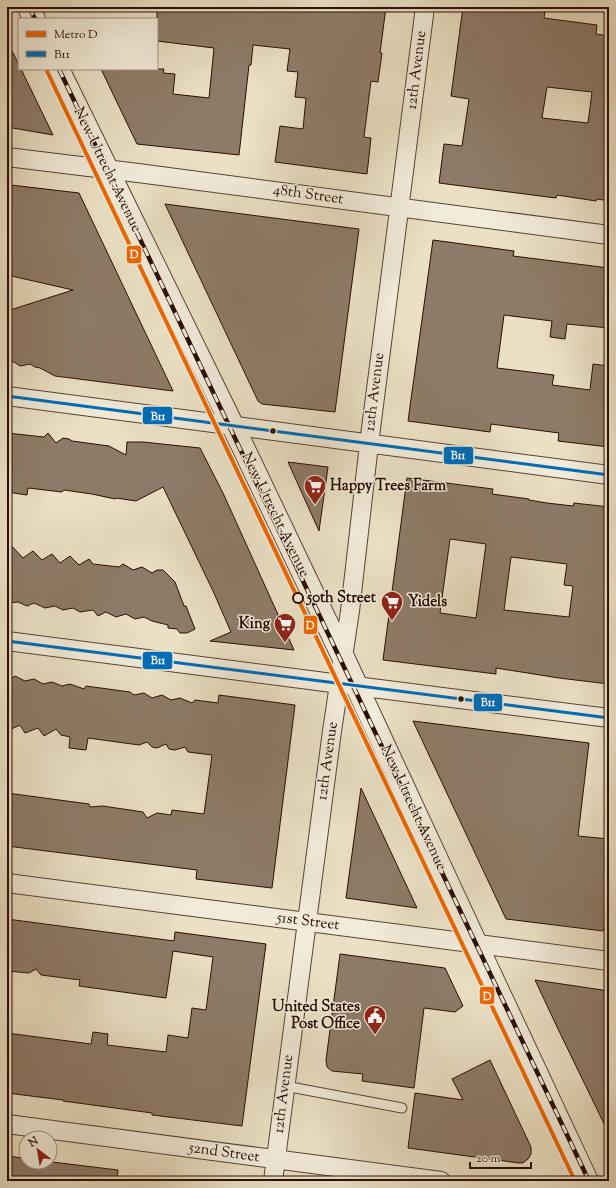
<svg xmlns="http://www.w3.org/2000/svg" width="616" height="1188" viewBox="0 0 616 1188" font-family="'Sorts Mill Goudy',serif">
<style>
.building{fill:#8d7b68;stroke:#290e04;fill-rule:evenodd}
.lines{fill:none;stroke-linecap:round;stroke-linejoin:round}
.service-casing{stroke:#594234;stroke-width:11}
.minor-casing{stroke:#594234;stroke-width:20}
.tertiary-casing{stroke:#594234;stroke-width:24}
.service{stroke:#f1ebd9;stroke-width:9}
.minor{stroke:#f1ebd9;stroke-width:18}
.tertiary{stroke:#f1ebd9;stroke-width:22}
.rail-casing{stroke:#290e04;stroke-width:4.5}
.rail{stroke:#f1ebd9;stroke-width:3;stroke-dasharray:9;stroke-linecap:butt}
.bus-1-casing{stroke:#f1ebd9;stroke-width:6}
.bus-1{stroke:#006cb7;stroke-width:3}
.metro-1-casing{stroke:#f1ebd9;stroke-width:7}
.metro-1{stroke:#eb6800;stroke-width:4}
.bus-dot{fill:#290e04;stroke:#f1ebd9;stroke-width:1.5}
.stop-dot{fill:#f1ebd9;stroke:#290e04;stroke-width:2}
.labels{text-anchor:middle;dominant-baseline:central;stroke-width:3;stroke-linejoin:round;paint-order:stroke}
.street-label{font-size:15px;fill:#290e04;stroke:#f1ebd9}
.poi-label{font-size:15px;font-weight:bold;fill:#290e04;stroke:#f1ebd9;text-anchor:start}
.stop-label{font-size:15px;font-weight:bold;fill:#290e04;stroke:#f1ebd9;text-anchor:start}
.line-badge{stroke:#f1ebd9;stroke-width:1.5}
.badge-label{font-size:11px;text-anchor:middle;font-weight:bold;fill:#fff}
</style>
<rect width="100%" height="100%" fill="#eae0c4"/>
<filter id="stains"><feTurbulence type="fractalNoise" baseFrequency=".005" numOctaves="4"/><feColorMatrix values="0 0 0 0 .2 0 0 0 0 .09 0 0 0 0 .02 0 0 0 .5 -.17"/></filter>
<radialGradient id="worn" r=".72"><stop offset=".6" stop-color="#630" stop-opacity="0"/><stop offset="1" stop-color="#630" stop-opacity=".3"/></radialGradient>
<path class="building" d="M157,7H386L380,53H382L378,82L371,81L364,137L371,138L367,174L275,162L280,126L303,129L306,98L295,97L298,72L287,71L290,49L253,45L251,65H249L239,155L137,144L101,69H164L163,73L175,74L173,94L209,98L214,48L157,41Z
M463,7H507L545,12L544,18L597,25L596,34L609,36V201L597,199L596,201L557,195L556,198L439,183L444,144L462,146L469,99L451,96ZM547,87L592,92L588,123L542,118Z
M7,41L19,65V69H21L53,135L7,127Z
M11,185L79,193L173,391L55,376L40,368L35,367L30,364L20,366L14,362L7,361V311L73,290L7,275V191H10Z
M165,204L359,229L335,412L262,404L258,401Z
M433,240L514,251L513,256L609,268V328L567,324L565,339L550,337L552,321L504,315L497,368L554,375L552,385L590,390L593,364L609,366V447L558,441L559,433L491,424L490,432L408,421Z
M7,433L44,437L48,433L56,443L63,438L69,439L72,441L109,446L126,455L127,442H143L200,448L223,493L294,650L210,641L231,632L213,591L163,487L136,501L116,498L115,499L92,494L64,490L62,492L28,488L27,495L7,492Z
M288,462L328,467L319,531Z
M407,478L493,489L492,494L529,499V500L547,503L573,506L574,503L609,507V595L606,624H609V684L559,678L496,668V674L383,660ZM450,539L486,544L476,618L440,613ZM511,557L567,564L564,585L573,586L569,617L504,610Z
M7,541L23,558L33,551L42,560L52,554L60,563L70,556L79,565L89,559L93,564L119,567L123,564L133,570L142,567L152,573L157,570H163L175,582L184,606H186L195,629L187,633H180L177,629L168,628V625L152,621L144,617L135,619L126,614L116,617L106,612L98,616L93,610L80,612L73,608L63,610L55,606L45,608L34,603L27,606L18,602L7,603Z
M15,676L25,681L34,679L43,684L52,682L62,686L70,684L84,689L86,686L130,692L134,695L144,693L152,698L162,695L171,700L180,698L192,703L195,700L218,703L219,695L295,705L272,888L196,879L197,870L7,846V793L89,804L90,807L103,806L143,812L147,818L157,813L171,815L172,810L204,814L212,755L188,752L185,747L175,750L169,749L166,744L157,748L152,747L147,742L139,745L88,738L86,750L69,748L70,737L61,735L56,729L44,736L38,728L25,733L20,725L7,731V681Z
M413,721L589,743L578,836L609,839V927L604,926L603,931L506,919Z
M361,788L417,908L346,898Z
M7,919L174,941L175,932L266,944L242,1126L152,1115V1113L63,1101V1100L7,1093V1033L91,1044L93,1032L108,1034L107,1045L166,1052L168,1035L188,1038L192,1008L206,1010L213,957L173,951L166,998L79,986L80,980L41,975L36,969L29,973L7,971Z
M340,954L445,968L463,1006L455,1012L424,1008L414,1088L362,1081L363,1074L332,1071L327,1067L326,1060Z
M535,980L609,991V1134L559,1031Z
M490,1060L531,1147V1154L528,1159L523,1163H519L408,1148L415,1093L463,1100L452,1079Z
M10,1156L26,1159V1162H52L118,1170L117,1181H7Z"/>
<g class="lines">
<g class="service-casing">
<path id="service" d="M285,1086L402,1108"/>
</g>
<g class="minor-casing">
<path id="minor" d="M7,157L138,173L609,235
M7,396L609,475
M7,641C208,667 408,693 609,718
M7,883L609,961
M7,1124L441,1181
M273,1181L332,731L350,611L369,444L425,7"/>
</g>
<g class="tertiary-casing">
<path id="tertiary" d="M29,7L34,19
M58,69L243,447L343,657L484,961L587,1181"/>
</g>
<use href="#service" class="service"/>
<use href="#minor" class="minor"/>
<use href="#tertiary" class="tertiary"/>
<g class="rail-casing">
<path id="rail" d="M29,7L35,19
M59,69L589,1181"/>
</g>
<use href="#rail" class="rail"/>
<g class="bus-1-casing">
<path id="bus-1" d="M7,396L609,475
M7,641L609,718"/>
</g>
<use href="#bus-1" class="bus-1"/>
<g class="metro-1-casing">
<path id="metro-1" d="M46,69L575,1181"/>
</g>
<use href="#metro-1" class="metro-1"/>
</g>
<defs>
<g id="supermarket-pin" transform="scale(1.15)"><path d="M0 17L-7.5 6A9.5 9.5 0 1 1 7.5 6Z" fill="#8f2418" stroke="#f1ebd9"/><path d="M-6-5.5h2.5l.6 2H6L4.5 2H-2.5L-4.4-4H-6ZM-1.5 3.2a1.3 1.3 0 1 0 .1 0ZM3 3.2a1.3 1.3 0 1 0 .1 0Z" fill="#fff"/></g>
<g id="civic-pin" transform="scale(1.15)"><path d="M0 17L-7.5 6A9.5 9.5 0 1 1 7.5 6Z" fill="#8f2418" stroke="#f1ebd9"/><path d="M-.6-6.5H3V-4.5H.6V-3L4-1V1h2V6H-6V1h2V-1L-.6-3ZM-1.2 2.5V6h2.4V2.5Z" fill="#fff"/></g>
</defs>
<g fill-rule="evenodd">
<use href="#supermarket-pin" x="315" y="486"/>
<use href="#supermarket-pin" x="392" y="602"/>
<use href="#supermarket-pin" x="285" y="624"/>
<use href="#civic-pin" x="375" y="1016"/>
</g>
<g class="bus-dot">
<circle cx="273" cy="431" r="3.5"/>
<circle cx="461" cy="699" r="3.5"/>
</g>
<circle class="stop-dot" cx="298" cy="598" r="5"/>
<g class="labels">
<g class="street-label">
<text transform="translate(417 70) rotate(-83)">12th Avenue</text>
<text transform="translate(107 170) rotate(64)">New Utrecht Avenue</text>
<text transform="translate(308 195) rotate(8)">48th Street</text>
<text transform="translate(375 392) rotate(-83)">12th Avenue</text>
<text transform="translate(275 515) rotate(64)">New Utrecht Avenue</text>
<text transform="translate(328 761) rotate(-82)">12th Avenue</text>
<text transform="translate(413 808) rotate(65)">New Utrecht Avenue</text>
<text transform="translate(308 922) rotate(7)">51st Street</text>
<text transform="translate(284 1094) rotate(-83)">12th Avenue</text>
<text transform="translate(224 1153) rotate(8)">52nd Street</text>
</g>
<g class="poi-label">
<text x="330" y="486">Happy Trees Farm</text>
<text x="408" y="602">Yidels</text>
<text x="270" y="624" text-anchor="end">King</text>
<text x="360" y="1007" text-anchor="end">United States<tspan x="360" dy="17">Post Office</tspan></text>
</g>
<g class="stop-label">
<text x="307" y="598">50th Street</text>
</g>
</g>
<g class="line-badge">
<rect x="126" y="245" width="16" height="19" rx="4" fill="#eb6800"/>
<rect x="142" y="406" width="31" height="19" rx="4" fill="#006cb7"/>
<rect x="443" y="446" width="31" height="19" rx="4" fill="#006cb7"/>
<rect x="303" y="615" width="15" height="20" rx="4" fill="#eb6800"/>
<rect x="142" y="651" width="31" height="19" rx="4" fill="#006cb7"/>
<rect x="473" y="693" width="30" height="19" rx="4" fill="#006cb7"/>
<rect x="479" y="986" width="16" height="19" rx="4" fill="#eb6800"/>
</g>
<g class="badge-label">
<text x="134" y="258">D</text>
<text x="158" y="420">B11</text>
<text x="458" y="459">B11</text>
<text x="310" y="629">D</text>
<text x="158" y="664">B11</text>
<text x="488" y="706">B11</text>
<text x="487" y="1000">D</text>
</g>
<rect width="616" height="1188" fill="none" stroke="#eae0c4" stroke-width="24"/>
<rect x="8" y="8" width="600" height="1172" fill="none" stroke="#290e04" stroke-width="2"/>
<rect x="12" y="12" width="592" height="1164" fill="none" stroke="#290e04"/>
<rect x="18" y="18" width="140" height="52" fill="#f1ebd9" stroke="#a19384"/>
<rect x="26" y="31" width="20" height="6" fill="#eb6800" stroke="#a19384"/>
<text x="54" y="38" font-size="12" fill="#290e04">Metro D</text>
<rect x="26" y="51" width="20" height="6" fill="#006cb7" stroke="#a19384"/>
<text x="54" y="58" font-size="12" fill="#290e04">B11</text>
<g transform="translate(38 1150) rotate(329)"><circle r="19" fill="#f1ebd9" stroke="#a19384"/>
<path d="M0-3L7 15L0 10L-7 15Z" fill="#8f2418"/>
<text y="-6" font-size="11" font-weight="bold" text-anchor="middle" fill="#290e04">N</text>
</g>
<path d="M470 1162v6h61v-6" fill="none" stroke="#290e04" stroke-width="2"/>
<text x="476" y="1162" font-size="12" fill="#290e04" stroke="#f1ebd9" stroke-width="3" paint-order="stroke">20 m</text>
<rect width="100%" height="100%" filter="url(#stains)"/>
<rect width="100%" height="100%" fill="url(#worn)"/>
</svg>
